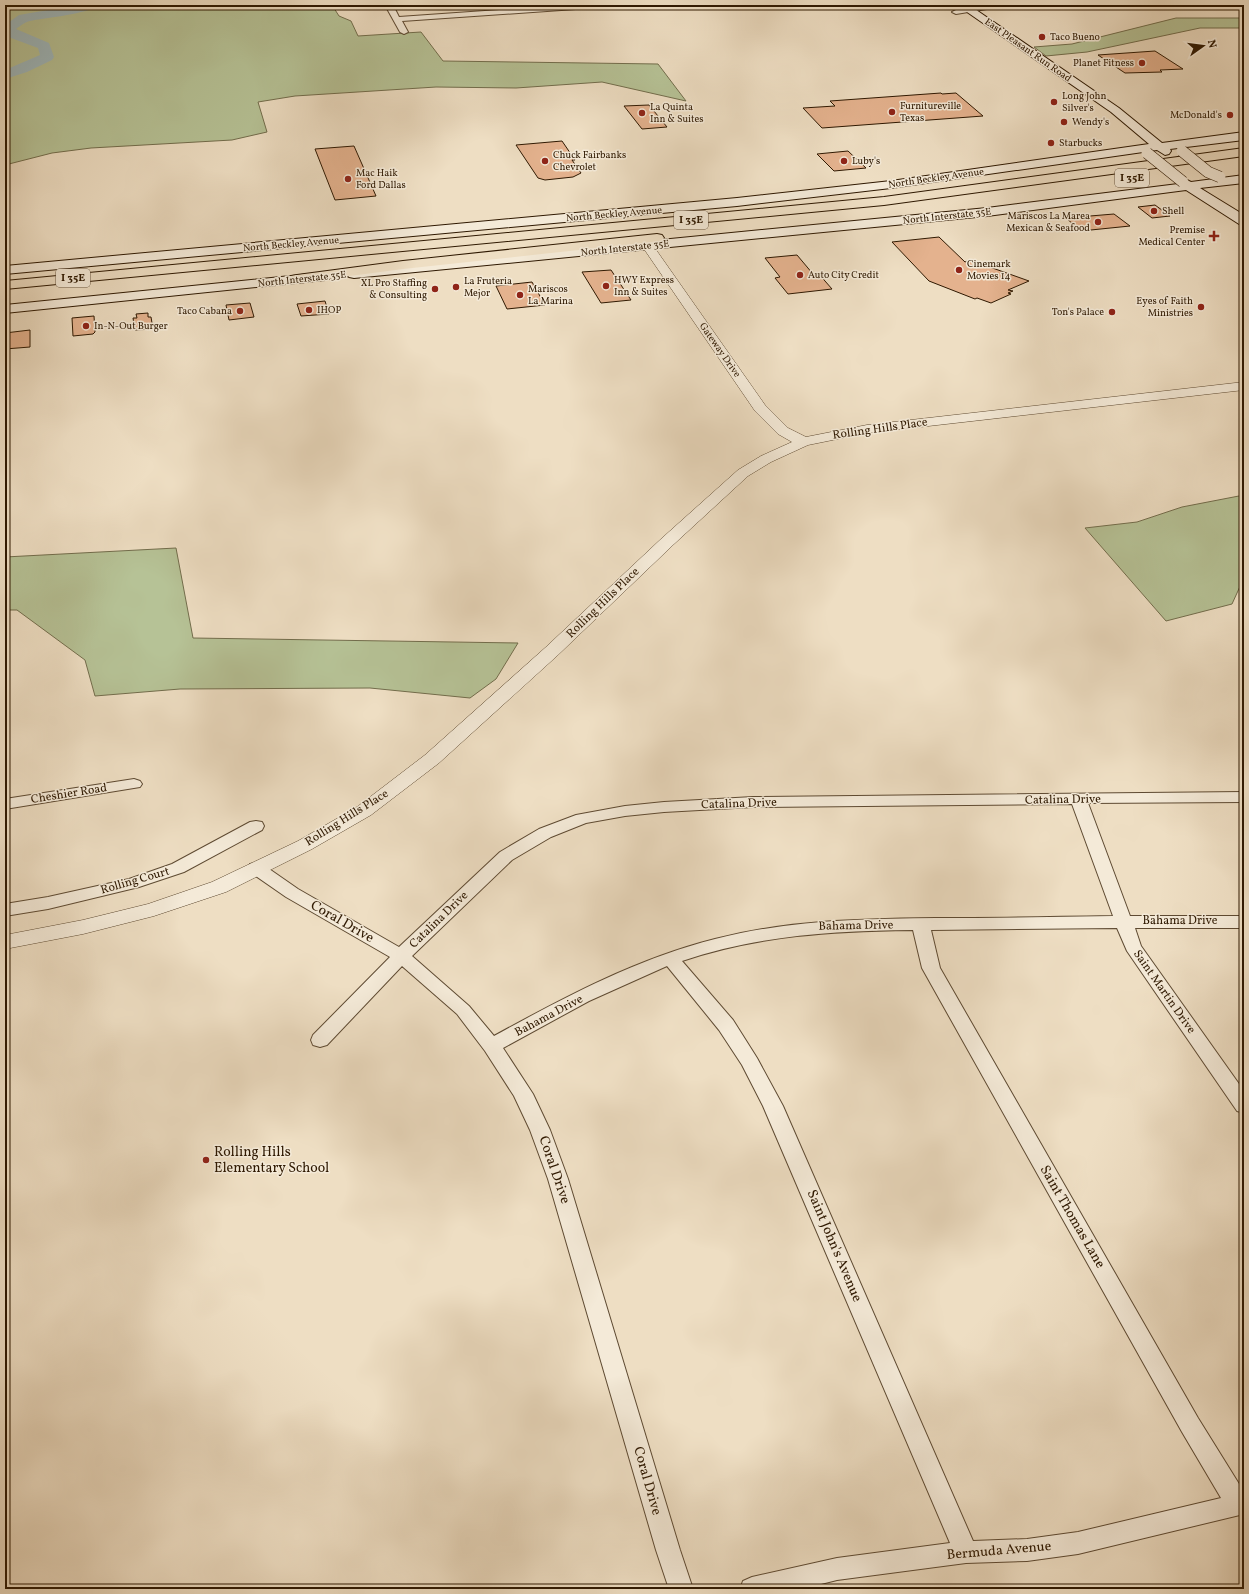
<svg xmlns="http://www.w3.org/2000/svg" width="1249" height="1594" viewBox="0 0 1249 1594" font-family="Vollkorn,serif">
<style>
.green{fill:#b6c296;stroke:#726d4c}
.lines{fill:none;stroke-linecap:round;stroke-linejoin:round}
.river{fill:#9eb9be;fill-rule:evenodd}
.building{fill:#e4b28e;stroke:#2e1801}
.minor-casing{stroke:#5e4a32;stroke-width:2}
.tertiary-casing{stroke:#5e4a32;stroke-width:1}
.secondary-casing{stroke:#2e1801;stroke-width:2}
.motorway-casing{stroke:#2e1801;stroke-width:2}
.minor{fill:#f4ead8;fill-rule:evenodd}
.tertiary{fill:#f4ead8;fill-rule:evenodd}
.secondary{fill:#f4ead8;fill-rule:evenodd}
.motorway{fill:#eedec3;fill-rule:evenodd}
.secondary-bridge-casing{stroke:#2e1801;stroke-width:12;stroke-linecap:butt}
.secondary-bridge{stroke:#f4ead8;stroke-width:11}
.poi-dot{fill:#8f2418;stroke:#f4ead8;stroke-width:1.5}
.labels{text-anchor:middle;dominant-baseline:central;stroke-width:3;stroke-linejoin:round;paint-order:stroke}
.far-poi-label{font-size:10px;fill:#2e1801;stroke:#f4ead8;text-anchor:start}
.far-street-label{font-size:10px;fill:#2e1801;stroke:#f4ead8}
.shield{fill:#f4ead8;stroke:#695742;stroke-width:1}
.shield-label{font-size:11px;font-weight:bold;fill:#2e1801}
.street-label{font-size:12px;fill:#2e1801;stroke:#f4ead8}
.near-street-label{font-size:14px;fill:#2e1801;stroke:#f4ead8}
.near-poi-label{font-size:14px;fill:#2e1801;stroke:#f4ead8;text-anchor:start}
</style>
<rect width="100%" height="100%" fill="#eedec3"/>
<filter id="stains"><feTurbulence type="fractalNoise" baseFrequency=".005" numOctaves="4"/><feColorMatrix values="0 0 0 0 .2 0 0 0 0 .09 0 0 0 0 .02 0 0 0 .5 -.17"/></filter>
<radialGradient id="worn" r=".72"><stop offset=".6" stop-color="#630" stop-opacity="0"/><stop offset="1" stop-color="#630" stop-opacity=".3"/></radialGradient>
<path class="green" d="M21,5H332L339,16L351,21L358,36L421,32L443,61L658,64L686,101L602,82L516,88L436,87L295,96L258,102L267,132L232,140L91,148L52,153L5,165V10Z
M1176,18H1244V28H1200L1087,52L1046,56L1034,47L1072,44Z
M1244,495V581L1242,582L1232,604L1166,621L1085,528L1137,522L1182,507Z
M176,548L193,638L518,643L496,679L470,698L370,688L180,689L95,696L85,660L17,610H5V557Z"/>
<g class="lines">
<path class="river" d="M77,5H97C91,14 42,18 30,21C25,22 20,26 16,29L49,43L54,57L52,60L27,72L5,79V70L40,55L38,48L11,38L5,34V25L19,15Z"/>
</g>
<path class="building" d="M1155,51L1183,69L1160,70L1162,72L1125,73L1098,55Z
M941,93L942,94L956,93L983,116L822,128L803,108L835,106L830,101Z
M649,105L667,127L642,129L624,106Z
M562,141L575,160H572L581,173L573,177L545,180L538,178L516,145Z
M354,146L376,196L335,200L315,149Z
M848,151L866,168L834,171L817,154Z
M1155,205L1170,216L1152,218L1138,207Z
M1114,214L1130,226L1081,231L1066,218Z
M939,237L965,262L970,260L1029,281L1008,290L1013,291L1008,293L1011,294L991,303L977,298L975,299L929,281L892,242Z
M797,255L813,274L818,273L832,289L788,294L775,278L780,277L765,258Z
M611,270L631,300L601,303L582,272Z
M532,282L545,305L507,309L496,286Z
M325,301L329,314L301,316L297,304Z
M250,303L254,317L229,320L226,305Z
M148,313V317H151L153,329L135,330L133,318H137L136,314Z
M94,316L95,332L93,334L73,336L72,318Z
M30,330V347L5,349V333Z"/>
<g class="lines">
<g class="minor-casing">
<path id="minor" d="M385,5H393L399,17L572,5H608L604,7L402,21L408,32L404,34L400,32Z
M986,5H1003L999,7L956,14L952,12L956,10Z
M134,779L140,781L142,784L140,787L5,809V799Z
M1244,792V802L1088,803L1130,916H1244V928H1135L1141,946L1244,1091V1113L1237,1111L1127,951L1117,928L931,930L940,968L1198,1418L1244,1492V1514L1078,1554L1027,1561L966,1563L837,1580L801,1589H740L743,1581L752,1577L837,1558L950,1543L763,1106L742,1065L719,1030L667,966L589,1001L503,1048L533,1094L550,1130L568,1179L680,1550L693,1589H669L656,1550L548,1179L530,1130L514,1096L485,1051L457,1014L402,966L327,1045L320,1047L313,1045L311,1040L313,1035L390,957L286,897L250,872L248,868L250,864L256,863L262,864L298,889L399,947L500,852L539,829L576,815L625,806L664,802L753,797ZM1072,804L1113,916C1054,917 995,918 936,918C860,919 789,920 715,939C636,959 565,997 494,1036L469,1006L412,956L512,860L551,837L586,823L625,816L664,812L753,807ZM913,930L922,968L1182,1432L1221,1498L1078,1532L1027,1539L973,1541L783,1106L757,1058L733,1020L682,961C759,935 834,931 913,930Z
M256,821L262,822L264,826L262,830L184,872L139,887L48,909L5,916V904L48,897L129,879L172,864L250,822Z"/>
</g>
<g class="tertiary-casing">
<path id="tertiary" d="M648,242L652,244L765,405L788,428L806,437L867,425L1244,382V390L867,433L808,445L771,462L748,476L673,545L558,655L439,763L371,815L312,849L226,892L154,916L83,934L5,949V935L83,920L148,904L212,882L298,841L357,807L425,755L546,647L661,539L738,470L761,456L792,442L778,434L755,411L642,246L644,244Z"/>
</g>
<g class="secondary-casing">
<path id="secondary" d="M957,5H969L1119,108L1162,143L1244,132V140L1170,149L1171,151L1169,154L1165,155L1157,150L891,188L737,206L5,274V266L737,198L891,181L1149,144L1111,112Z
M1244,175V183L1200,188L1244,215V225L1239,224L1186,190L987,216L354,278L349,277L347,274L349,271L354,270L987,208L1178,184L1177,182L1179,179L1183,178L1191,182Z
M320,273L325,274L327,277L325,280L5,313V305Z"/>
</g>
<g class="motorway-casing">
<path id="motorway" d="M1244,148V156L884,205L5,289V281L884,197Z
M657,234L662,235L664,238L662,241L403,269L297,283L292,282L290,279L292,276L297,275L403,261Z"/>
</g>
<use href="#minor" class="minor"/>
<use href="#tertiary" class="tertiary"/>
<use href="#secondary" class="secondary"/>
<use href="#motorway" class="motorway"/>
<g class="secondary-bridge-casing">
<path id="secondary-bridge" d="M1182,151L1208,172L1220,177
M1147,153L1183,182"/>
</g>
<use href="#secondary-bridge" class="secondary-bridge"/>
</g>
<g class="poi-dot">
<circle cx="1042" cy="37" r="4"/>
<circle cx="1142" cy="63" r="4"/>
<circle cx="1054" cy="102" r="4"/>
<circle cx="892" cy="112" r="4"/>
<circle cx="642" cy="113" r="4"/>
<circle cx="1230" cy="115" r="4"/>
<circle cx="1064" cy="122" r="4"/>
<circle cx="1051" cy="143" r="4"/>
<circle cx="545" cy="161" r="4"/>
<circle cx="844" cy="161" r="4"/>
<circle cx="348" cy="179" r="4"/>
<circle cx="1154" cy="211" r="4"/>
<circle cx="1098" cy="222" r="4"/>
<path d="M1212 230h4v4h4v4h-4v4h-4v-4h-4v-4h4z"/>
<circle cx="959" cy="270" r="4"/>
<circle cx="800" cy="275" r="4"/>
<circle cx="606" cy="286" r="4"/>
<circle cx="456" cy="287" r="4"/>
<circle cx="435" cy="289" r="4"/>
<circle cx="520" cy="295" r="4"/>
<circle cx="1201" cy="307" r="4"/>
<circle cx="309" cy="310" r="4"/>
<circle cx="240" cy="311" r="4"/>
<circle cx="1112" cy="312" r="4"/>
<circle cx="86" cy="326" r="4"/>
<circle cx="206" cy="1160" r="4"/>
</g>
<g class="labels">
<g class="far-poi-label">
<text x="1050" y="37">Taco Bueno</text>
<text x="1134" y="63" text-anchor="end">Planet Fitness</text>
<text x="1062" y="96">Long John<tspan x="1062" dy="12">Silver's</tspan></text>
<text x="900" y="106">Furnitureville<tspan x="900" dy="12">Texas</tspan></text>
<text x="650" y="107">La Quinta<tspan x="650" dy="12">Inn &amp; Suites</tspan></text>
<text x="1222" y="115" text-anchor="end">McDonald's</text>
<text x="1072" y="122">Wendy's</text>
<text x="1059" y="143">Starbucks</text>
<text x="553" y="155">Chuck Fairbanks<tspan x="553" dy="12">Chevrolet</tspan></text>
<text x="852" y="161">Luby's</text>
<text x="356" y="173">Mac Haik<tspan x="356" dy="12">Ford Dallas</tspan></text>
<text x="1162" y="211">Shell</text>
<text x="1090" y="216" text-anchor="end">Mariscos La Marea<tspan x="1090" dy="12">Mexican &amp; Seafood</tspan></text>
<text x="1205" y="230" text-anchor="end">Premise<tspan x="1205" dy="12">Medical Center</tspan></text>
<text x="967" y="264">Cinemark<tspan x="967" dy="12">Movies 14</tspan></text>
<text x="808" y="275">Auto City Credit</text>
<text x="614" y="280">HWY Express<tspan x="614" dy="12">Inn &amp; Suites</tspan></text>
<text x="464" y="281">La Fruteria<tspan x="464" dy="12">Mejor</tspan></text>
<text x="427" y="283" text-anchor="end">XL Pro Staffing<tspan x="427" dy="12">&amp; Consulting</tspan></text>
<text x="528" y="289">Mariscos<tspan x="528" dy="12">La Marina</tspan></text>
<text x="1193" y="301" text-anchor="end">Eyes of Faith<tspan x="1193" dy="12">Ministries</tspan></text>
<text x="317" y="310">IHOP</text>
<text x="232" y="311" text-anchor="end">Taco Cabana</text>
<text x="1104" y="312" text-anchor="end">Ton's Palace</text>
<text x="94" y="326">In-N-Out Burger</text>
</g>
<g class="far-street-label">
<text transform="translate(1028 50) rotate(35)">East Pleasant Run Road</text>
<text transform="translate(936 178) rotate(-8)">North Beckley Avenue</text>
<text transform="translate(614 214) rotate(-5)">North Beckley Avenue</text>
<text transform="translate(947 216) rotate(-6)">North Interstate 35E</text>
<text transform="translate(291 244) rotate(-5)">North Beckley Avenue</text>
<text transform="translate(625 248) rotate(-6)">North Interstate 35E</text>
<text transform="translate(302 279) rotate(-6)">North Interstate 35E</text>
<text transform="translate(720 350) rotate(55)">Gateway Drive</text>
</g>
<g class="shield">
<rect x="1115" y="169" width="34" height="18" rx="3"/>
<rect x="674" y="211" width="34" height="18" rx="3"/>
<rect x="56" y="269" width="34" height="18" rx="3"/>
</g>
<g class="shield-label">
<text x="1132" y="178">I 35E</text>
<text x="691" y="220">I 35E</text>
<text x="73" y="278">I 35E</text>
</g>
<g class="street-label">
<text transform="translate(880 429) rotate(-8)">Rolling Hills Place</text>
<text transform="translate(603 603) rotate(-44)">Rolling Hills Place</text>
<text transform="translate(69 794) rotate(-9)">Cheshier Road</text>
<text transform="translate(1063 800) rotate(-1)">Catalina Drive</text>
<text transform="translate(739 804) rotate(-2)">Catalina Drive</text>
<text transform="translate(347 818) rotate(-32)">Rolling Hills Place</text>
<text transform="translate(135 881) rotate(-16)">Rolling Court</text>
<text transform="translate(439 920) rotate(-44)">Catalina Drive</text>
<text x="1180" y="921">Bahama Drive</text>
<text transform="translate(856 926) rotate(-1)">Bahama Drive</text>
<text transform="translate(1164 992) rotate(55)">Saint Martin Drive</text>
<text transform="translate(549 1016) rotate(-28)">Bahama Drive</text>
</g>
<g class="near-street-label">
<text transform="translate(342 922) rotate(30)">Coral Drive</text>
<text transform="translate(554 1170) rotate(71)">Coral Drive</text>
<text transform="translate(1072 1217) rotate(60)">Saint Thomas Lane</text>
<text transform="translate(834 1246) rotate(67)">Saint John's Avenue</text>
<text transform="translate(647 1481) rotate(74)">Coral Drive</text>
<text transform="translate(999 1551) rotate(-5)">Bermuda Avenue</text>
</g>
<g class="near-poi-label">
<text x="214" y="1152">Rolling Hills<tspan x="214" dy="16">Elementary School</tspan></text>
</g>
</g>
<rect width="1249" height="1594" fill="none" stroke="#eedec3" stroke-width="20"/>
<rect x="6" y="6" width="1237" height="1582" fill="none" stroke="#2e1801" stroke-width="2"/>
<rect x="10" y="10" width="1229" height="1574" fill="none" stroke="#2e1801"/>
<g transform="translate(1203 46) rotate(76)" stroke="#f4ead8" stroke-width="3" paint-order="stroke">
<path d="M0-3L7 15L0 10L-7 15Z" fill="#2e1801"/>
<text y="-6" font-size="11" font-weight="bold" text-anchor="middle" fill="#2e1801">N</text>
</g>
<rect width="100%" height="100%" filter="url(#stains)"/>
<rect width="100%" height="100%" fill="url(#worn)"/>
</svg>
